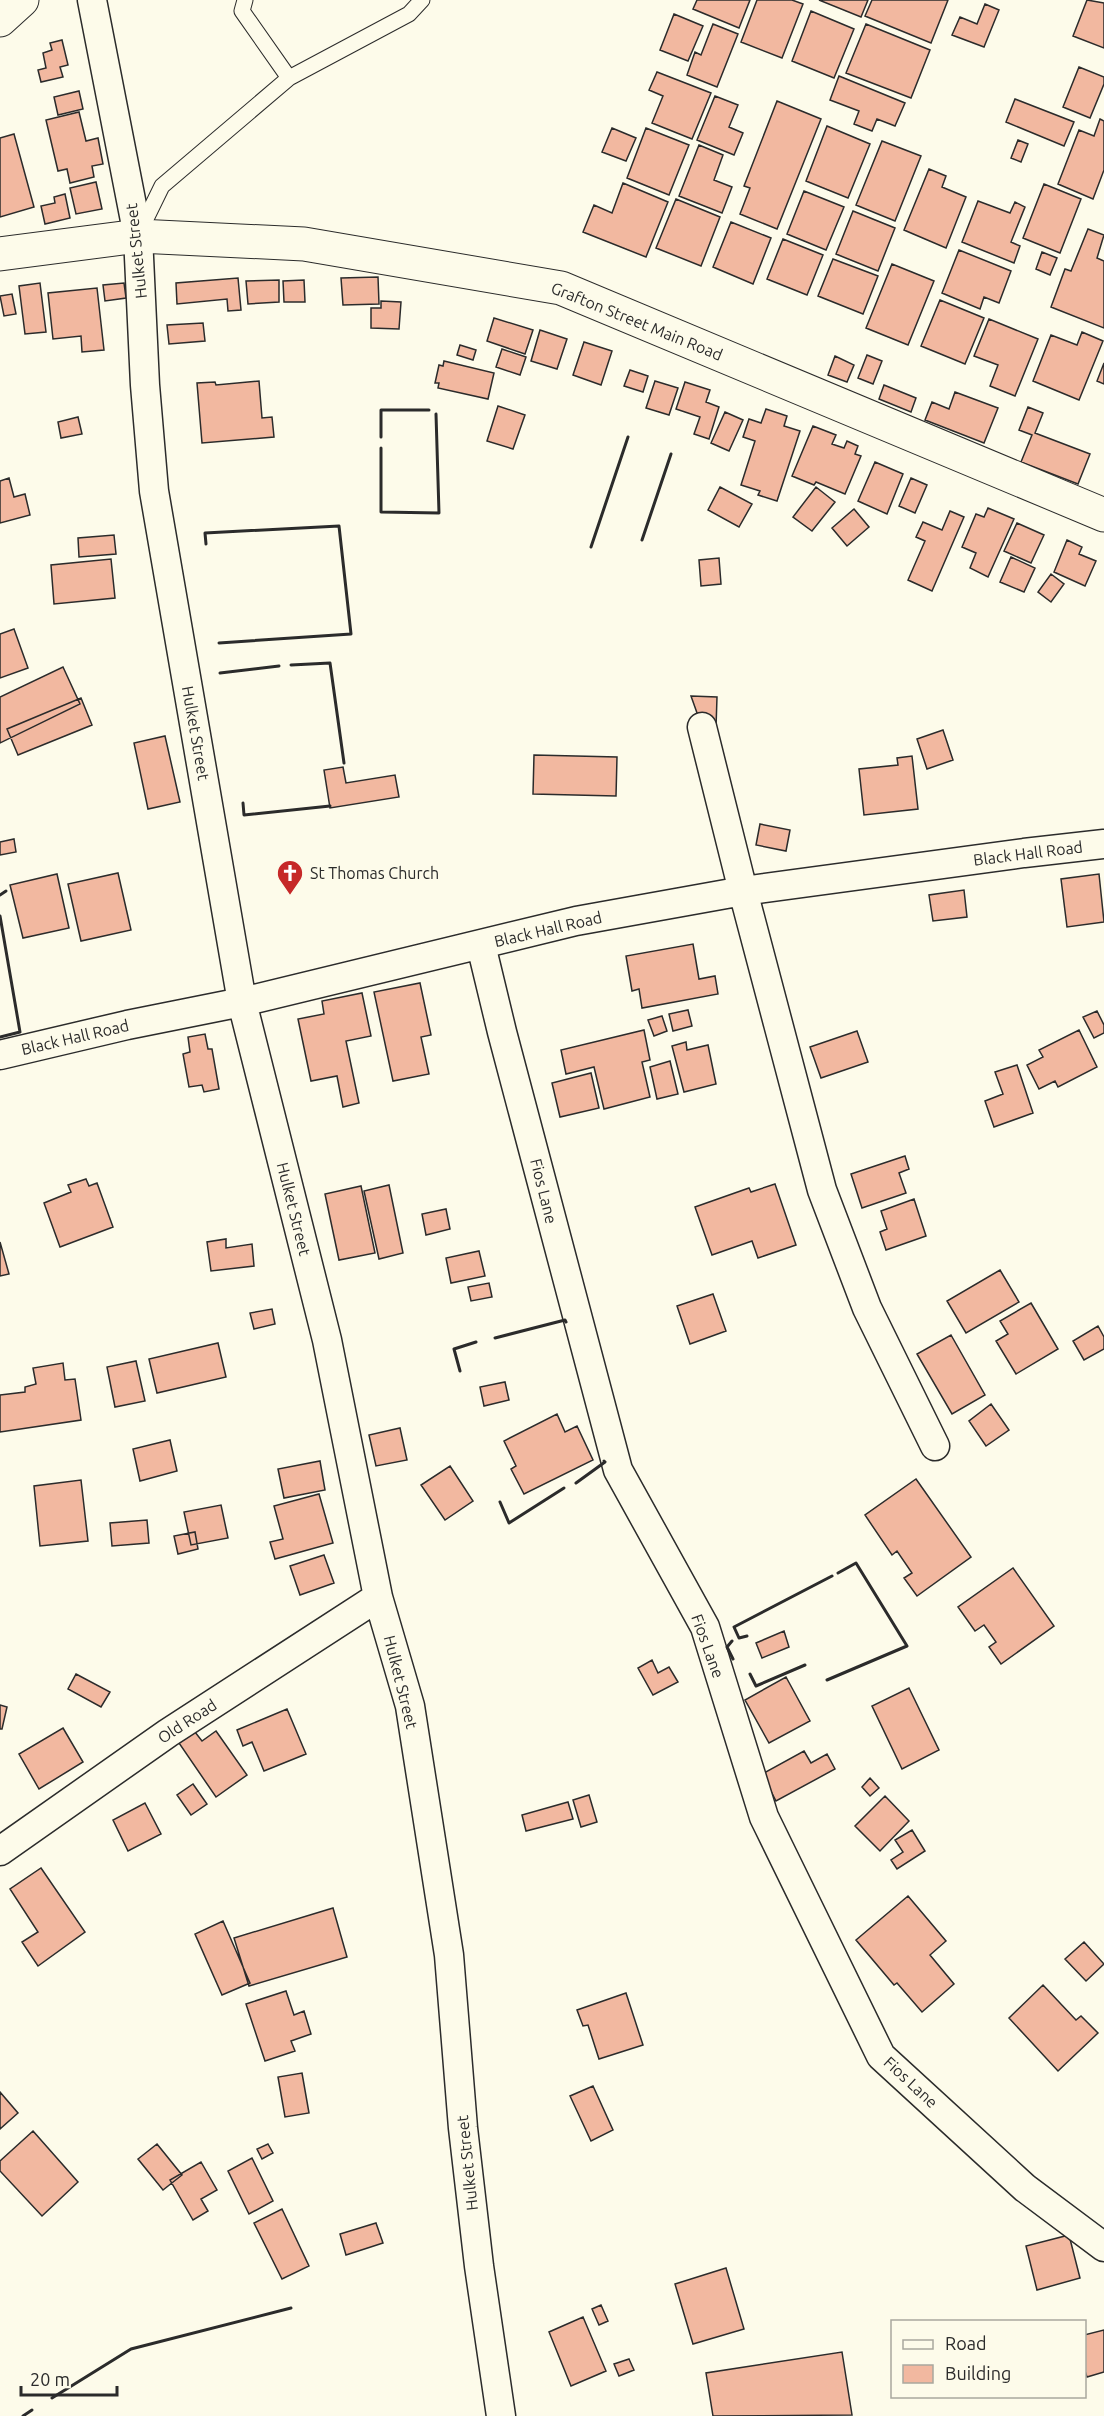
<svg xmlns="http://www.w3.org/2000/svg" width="1104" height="2416" viewBox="0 0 1104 2416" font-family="Ubuntu,sans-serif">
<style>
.building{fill:#f2b8a0;stroke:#2b2b2b;stroke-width:1.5}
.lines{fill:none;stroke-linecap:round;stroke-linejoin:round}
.service-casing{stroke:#2b2b2b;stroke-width:17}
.minor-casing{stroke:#2b2b2b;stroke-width:31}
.tertiary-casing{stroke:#2b2b2b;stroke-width:35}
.primary-casing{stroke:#2b2b2b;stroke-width:35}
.service{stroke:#fdfbea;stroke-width:15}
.minor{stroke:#fdfbea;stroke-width:28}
.tertiary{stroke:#fdfbea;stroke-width:33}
.primary{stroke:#fdfbea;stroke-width:33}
.wall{stroke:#2b2b2b;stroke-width:3}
.labels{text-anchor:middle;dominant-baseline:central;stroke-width:4.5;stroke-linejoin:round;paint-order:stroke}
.street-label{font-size:16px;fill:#2b2b2b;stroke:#fdfbea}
.poi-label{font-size:16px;fill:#2b2b2b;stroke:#fdfbea;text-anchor:start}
</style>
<rect width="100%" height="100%" fill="#fdfbea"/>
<path class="building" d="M697,0H750L739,28L693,9Z
M757,0H792L803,4L782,58L741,42Z
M819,0H868L861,17Z
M872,0H948L931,43L865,16Z
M1087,0L1104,3V48L1073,36Z
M985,4L999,10L984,47L952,35L960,17L977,24Z
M811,11L854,29L834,78L792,61Z
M674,14L703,26L688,61L660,50Z
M713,24L738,34L717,87L687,75L695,52L701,55Z
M866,24L930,50L911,98L846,73Z
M62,40L68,65L60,67L63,77L41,82L38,70L46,68L43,53L52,50L50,43Z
M1079,67L1104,77V84L1090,118L1063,107Z
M657,72L711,93L692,139L652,123L663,96L649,90Z
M839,76L905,103L895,126L877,119L872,131L854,124L859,111L830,100Z
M79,91L83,109L58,115L54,97Z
M715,96L738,105L729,127L743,133L734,155L697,140Z
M1015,99L1074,122L1064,146L1006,122Z
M777,101L821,119L777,229L740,214L750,188L744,186Z
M79,112L86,141L98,138L103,164L92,166L94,177L70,183L67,169L58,171L46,120Z
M1100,119L1104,121V170L1093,199L1058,184L1079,130L1094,136Z
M827,126L870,144L848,198L806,181Z
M612,128L636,138L626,161L602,152Z
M646,128L689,145L669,195L627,178Z
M14,134L34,207L0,217V138Z
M1018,140L1028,144L1021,162L1011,158Z
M882,141L921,156L895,221L856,205Z
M699,145L723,155L714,180L732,187L722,213L679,196Z
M929,169L946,176L942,187L966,197L946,248L904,230Z
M96,182L102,209L76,214L70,188Z
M623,183L668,202L646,257L583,232L594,205L612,213Z
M1044,184L1081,199L1060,253L1023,238Z
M804,191L844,207L826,250L787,234Z
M65,194L70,218L45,224L41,206L55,203L54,197Z
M676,199L720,217L701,266L656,248Z
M978,201L1010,213L1015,202L1025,207L1011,242L1020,246L1014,263L962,242Z
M853,211L895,228L878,271L836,254Z
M731,222L771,238L753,284L713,267Z
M1088,229L1104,235L1097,258L1104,261V328L1051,307L1065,269L1071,271Z
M783,239L823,255L807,295L767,279Z
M959,250L1011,271L999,303L984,297L980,309L942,293Z
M1042,252L1057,258L1050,275L1036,269Z
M833,259L878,276L863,314L818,296Z
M892,264L934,281L908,345L866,328Z
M378,277L379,304L343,305L341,278Z
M238,278L241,310L228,311L227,299L177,304L176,283Z
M279,280V302L248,304L246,281Z
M304,280L305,302H284L283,281Z
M40,283L46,332L25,334L19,286Z
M124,283L126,298L105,301L103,285Z
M97,288L104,350L82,352L81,336L53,339L48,293Z
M12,294L16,314L4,316L0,296Z
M940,300L984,318L965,364L921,346Z
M381,301L401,302L399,329L371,328V308H381Z
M494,318L533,330L525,354L487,341Z
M989,319L1038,339L1015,396L990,386L998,365L974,356Z
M203,323L205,341L169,344L167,325Z
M540,330L567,339L557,369L531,361Z
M1082,332L1103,341L1079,400L1033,381L1051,335L1077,345Z
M584,342L612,351L601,385L573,375Z
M460,345L476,350L473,360L457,355Z
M502,349L526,357L520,375L496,367Z
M867,355L882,361L873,384L858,378Z
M835,356L854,365L847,382L828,375Z
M444,361L494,373L488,399L438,388L439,383H435L439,365L443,366Z
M1104,363V384L1097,381Z
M630,370L648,376L643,392L624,386Z
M259,381L262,418L272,417L274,437L202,443L197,383L215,382L216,385Z
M655,381L678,388L669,415L646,408Z
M685,382L710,390L706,402L719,407L709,439L694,434L700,417L676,409Z
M884,385L916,398L911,412L879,399Z
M955,392L998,408L984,443L925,420L932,402L949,409Z
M498,406L525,415L513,449L487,441Z
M1028,407L1043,413L1035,433L1090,454L1078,484L1021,462L1032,435L1019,430Z
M766,409L787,416L784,426L800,431L777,501L758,495L760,491L741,485L755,441L743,437L749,419L761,423Z
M725,412L743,420L729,451L711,443Z
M78,417L82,434L61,438L58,422Z
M813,426L836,435L832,444L844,448L847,441L858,446L855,454L861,456L845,494L816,482L814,485L792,476Z
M875,462L903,474L887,514L858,501Z
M9,478L14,497L25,494L30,515L0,523V481Z
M911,478L927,485L915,513L899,506Z
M720,487L752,504L739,527L708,510Z
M816,487L835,502L812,531L793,517Z
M988,508L1014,519L988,577L970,568L976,553L962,547L976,514L984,517Z
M854,509L869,527L847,546L832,528Z
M950,511L964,517L932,591L908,580L925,541L916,537L923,522L942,530Z
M1017,523L1044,535L1031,563L1004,551Z
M114,535L116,554L79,557L78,538Z
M1067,540L1082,547L1079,554L1096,561L1085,586L1054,572Z
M1011,557L1035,568L1024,592L1000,582Z
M719,558L721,584L701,586L699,560Z
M111,559L115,598L54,604L51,565Z
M1051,574L1064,584L1051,602L1038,592Z
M14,629L28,668L0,678V634Z
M63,667L80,704L0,743V697Z
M691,696L717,697L716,728L702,727Z
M81,698L92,725L18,755L7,729Z
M943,730L953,760L927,769L917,739Z
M165,736L180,802L148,809L134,743Z
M534,755L617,757L616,796L533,794Z
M912,756L918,809L864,815L859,769L898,765L897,758Z
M343,767L346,783L395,775L399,797L330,808L324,770Z
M760,824L790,830L786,851L756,845Z
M14,839L16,852L0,855V842Z
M118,873L131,930L81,941L68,884Z
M57,874L69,928L23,938L10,885Z
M1099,874L1104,922L1067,927L1061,879Z
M964,890L967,917L933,921L929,895Z
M693,944L699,979L715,976L718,994L642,1008L639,989L632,991L626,956Z
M420,983L431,1035L421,1037L429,1074L393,1081L374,992Z
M362,993L371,1036L346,1041L359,1103L343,1107L337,1076L311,1081L298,1019L324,1014L322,1001Z
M688,1010L692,1026L673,1031L669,1014Z
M1097,1011L1104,1025V1033L1094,1038L1083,1017Z
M662,1016L667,1031L654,1036L648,1020Z
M644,1030L650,1060L642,1062L650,1097L604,1109L594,1067L566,1074L561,1050Z
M1079,1030L1097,1067L1058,1087L1055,1081L1039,1089L1027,1065L1043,1057L1039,1050Z
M857,1031L868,1062L821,1078L810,1047Z
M205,1034L208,1049H212L219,1089L204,1092L202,1085L189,1087L183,1054L190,1052L188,1037Z
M686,1042L687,1050L708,1045L716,1084L684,1092L672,1046Z
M670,1061L678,1094L657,1099L650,1067Z
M1017,1065L1033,1113L994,1127L985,1101L1003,1094L995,1072Z
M591,1073L599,1108L560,1117L552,1083Z
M905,1156L909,1169L899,1173L906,1193L862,1208L851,1174Z
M86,1179L89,1186L97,1183L113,1227L60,1247L44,1203L71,1192L68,1185Z
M775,1184L796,1245L758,1258L752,1241L712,1255L695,1207L749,1188L751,1192Z
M389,1185L403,1253L379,1259L364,1191Z
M361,1186L375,1253L339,1260L325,1194Z
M914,1199L926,1236L886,1250L880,1232L887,1229L881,1211Z
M446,1209L450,1229L426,1235L422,1214Z
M226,1239V1248L252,1244L254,1266L211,1271L207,1242Z
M0,1242L9,1274L0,1276Z
M479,1251L485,1276L451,1283L446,1258Z
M1000,1270L1019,1302L966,1333L947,1301Z
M489,1283L492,1297L471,1301L468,1287Z
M713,1294L726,1331L690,1344L677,1306Z
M1031,1303L1058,1349L1016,1374L996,1341L1008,1334L1000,1321Z
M272,1309L275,1324L254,1329L250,1313Z
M1098,1326L1104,1337V1349L1084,1360L1073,1341Z
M951,1335L985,1395L952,1414L917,1354Z
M218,1343L226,1377L157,1393L149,1359Z
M136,1361L145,1401L115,1407L107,1367Z
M63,1363L65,1380L75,1379L81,1420L0,1432V1395L25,1392V1387L36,1384L33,1368Z
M505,1382L509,1400L484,1406L480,1387Z
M991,1404L1009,1430L986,1446L969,1421Z
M557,1414L565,1432L577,1426L593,1460L524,1494L511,1469L516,1466L504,1441Z
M400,1428L407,1460L376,1466L369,1435Z
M170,1440L177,1471L140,1481L133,1449Z
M320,1461L325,1490L284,1498L278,1469Z
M450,1466L473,1501L445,1520L421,1485Z
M916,1479L971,1557L917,1596L904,1578L912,1573L897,1551L892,1555L865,1515Z
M81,1480L88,1541L40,1546L34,1486Z
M319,1494L333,1543L275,1559L270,1542L283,1539L274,1506Z
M221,1505L228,1538L191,1545L184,1512Z
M147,1520L149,1543L112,1546L110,1523Z
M195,1532L198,1549L178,1554L174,1536Z
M324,1555L334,1583L300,1595L290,1566Z
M1013,1568L1054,1626L1001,1664L989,1647L996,1642L984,1625L975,1631L958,1607Z
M784,1631L789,1647L762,1658L756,1643Z
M652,1660L658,1673L669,1667L678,1682L653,1695L638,1668Z
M76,1674L110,1692L101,1707L68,1689Z
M786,1677L810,1721L769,1743L745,1700Z
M909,1688L939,1750L902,1769L872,1706Z
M0,1705L7,1707L2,1729H0Z
M287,1709L306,1754L264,1771L252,1742L243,1746L237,1730Z
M63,1728L83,1762L39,1789L19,1754Z
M216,1731L247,1775L216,1797L179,1743L195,1732L202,1741Z
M804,1751L811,1763L827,1754L835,1769L776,1801L762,1774Z
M870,1778L879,1788L870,1796L862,1787Z
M193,1784L207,1804L191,1815L177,1795Z
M589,1795L597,1822L581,1827L573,1800Z
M885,1796L909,1821L880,1851L855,1826Z
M568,1802L573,1819L526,1831L522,1815Z
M145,1803L161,1834L128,1851L113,1820Z
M912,1830L925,1851L897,1869L891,1860L903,1852L895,1840Z
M41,1868L85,1932L38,1966L22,1942L38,1932L10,1889Z
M908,1896L946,1941L930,1955L954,1984L922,2012L897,1983L894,1985L856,1940Z
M333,1908L347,1957L249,1986L234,1938Z
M223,1921L250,1983L222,1995L195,1934Z
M1084,1942L1104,1964L1086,1981L1065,1959Z
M1043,1985L1076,2020L1081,2016L1098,2033L1058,2071L1009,2018Z
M286,1991L294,2015L304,2011L311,2034L291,2041L295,2051L265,2061L246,2004Z
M626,1993L643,2045L599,2059L588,2025L583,2026L577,2010Z
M302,2073L309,2113L285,2117L278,2077Z
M593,2086L613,2130L591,2141L570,2096Z
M0,2092L18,2113L0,2129Z
M33,2131L78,2182L42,2216L0,2171V2161Z
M157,2144L182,2175L163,2190L138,2159Z
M268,2144L273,2153L262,2159L257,2149Z
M252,2158L273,2201L249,2214L228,2171Z
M201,2162L217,2190L201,2199L208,2211L193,2220L170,2180Z
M282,2209L309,2266L282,2279L254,2223Z
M376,2223L383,2243L346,2255L340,2234Z
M1069,2235L1080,2278L1037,2290L1026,2246Z
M726,2268L744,2329L693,2344L675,2284Z
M601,2305L608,2321L599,2325L592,2309Z
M583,2317L606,2371L571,2386L549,2332Z
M1104,2330V2372L1087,2377L1084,2368V2335Z
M842,2352L852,2415L713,2416L706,2373Z
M629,2359L634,2370L619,2376L614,2364Z"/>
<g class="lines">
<g class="service-casing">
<path id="service" d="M245,0L242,11L289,78
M140,231L162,186L289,78L409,14L422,0"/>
</g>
<g class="minor-casing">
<path id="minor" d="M92,0L138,236L145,385L154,491L242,1002L327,1340L378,1597L410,1706L449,1955L463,2128L479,2266L501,2416
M702,727L743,891L822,1190L867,1308L935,1446
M481,945L502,1032L618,1470L705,1627L764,1817L881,2056L1025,2188L1104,2247
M0,1055L127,1025L242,1002L576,921L743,891L1024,853L1104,844
M0,1851L168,1733L378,1597"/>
</g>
<g class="tertiary-casing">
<path id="tertiary" d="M0,254L138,236L304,244L561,288L1104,515"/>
</g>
<g class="primary-casing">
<path id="primary" d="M0,20L22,0"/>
</g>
<use href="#service" class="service"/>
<use href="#minor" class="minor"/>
<use href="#tertiary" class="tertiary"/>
<use href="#primary" class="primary"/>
<path class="wall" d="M381,437V410H429
M381,448V512L439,513L436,414
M642,540L671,454
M206,544L205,533L339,526L351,634L219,643
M591,547L628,437
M291,665L330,663L344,763
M220,673L279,666
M243,803L244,815L330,806
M0,895L6,891
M0,916L20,1032L0,1037
M495,1338L565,1320L566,1322
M460,1371L454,1349L476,1342
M576,1483L605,1462L604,1461
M500,1502L509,1523L564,1488
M747,1636L739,1638L734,1627L832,1576
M732,1641L727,1647L733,1659
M750,1674L756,1686L805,1665
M827,1680L907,1646L856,1563L838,1573
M52,2398L131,2349L291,2308
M23,2416L32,2410"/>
</g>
<defs>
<g id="church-pin" transform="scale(1.35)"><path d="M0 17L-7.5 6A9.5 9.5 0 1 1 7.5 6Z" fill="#c62828" stroke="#fdfbea"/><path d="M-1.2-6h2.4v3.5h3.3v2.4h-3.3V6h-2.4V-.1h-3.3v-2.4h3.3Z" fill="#fff"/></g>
</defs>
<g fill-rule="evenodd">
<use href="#church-pin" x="290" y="873"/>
</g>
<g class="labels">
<g class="street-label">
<text transform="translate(136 251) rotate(-96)">Hulket Street</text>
<text transform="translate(637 321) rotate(22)">Grafton Street Main Road</text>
<text transform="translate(196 733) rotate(80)">Hulket Street</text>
<text transform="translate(1028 853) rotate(-7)">Black Hall Road</text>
<text transform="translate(548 929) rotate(-13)">Black Hall Road</text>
<text transform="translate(75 1037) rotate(-13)">Black Hall Road</text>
<text transform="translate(544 1191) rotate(76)">Fios Lane</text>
<text transform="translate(294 1209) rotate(76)">Hulket Street</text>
<text transform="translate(708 1646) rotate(70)">Fios Lane</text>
<text transform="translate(401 1682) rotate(76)">Hulket Street</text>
<text transform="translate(187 1721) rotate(-33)">Old Road</text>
<text transform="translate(911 2082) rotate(43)">Fios Lane</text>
<text transform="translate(467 2163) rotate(-96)">Hulket Street</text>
</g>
<g class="poi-label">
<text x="310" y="873">St Thomas Church</text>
</g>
</g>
<rect x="891" y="2320" width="195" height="78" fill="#fdfbea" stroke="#a9a89e" stroke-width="1.5"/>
<rect x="903" y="2340" width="30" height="9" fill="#fdfbea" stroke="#a9a89e" stroke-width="1.5"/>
<text x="945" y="2350" font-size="18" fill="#2b2b2b">Road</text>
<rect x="903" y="2365" width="30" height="18" fill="#f2b8a0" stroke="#a9a89e" stroke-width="1.5"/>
<text x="945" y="2380" font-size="18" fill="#2b2b2b">Building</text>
<path d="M21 2386v9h96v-9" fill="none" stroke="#2b2b2b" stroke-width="3"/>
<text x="30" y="2386" font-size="18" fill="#2b2b2b" stroke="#fdfbea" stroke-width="4.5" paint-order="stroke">20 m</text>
</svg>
